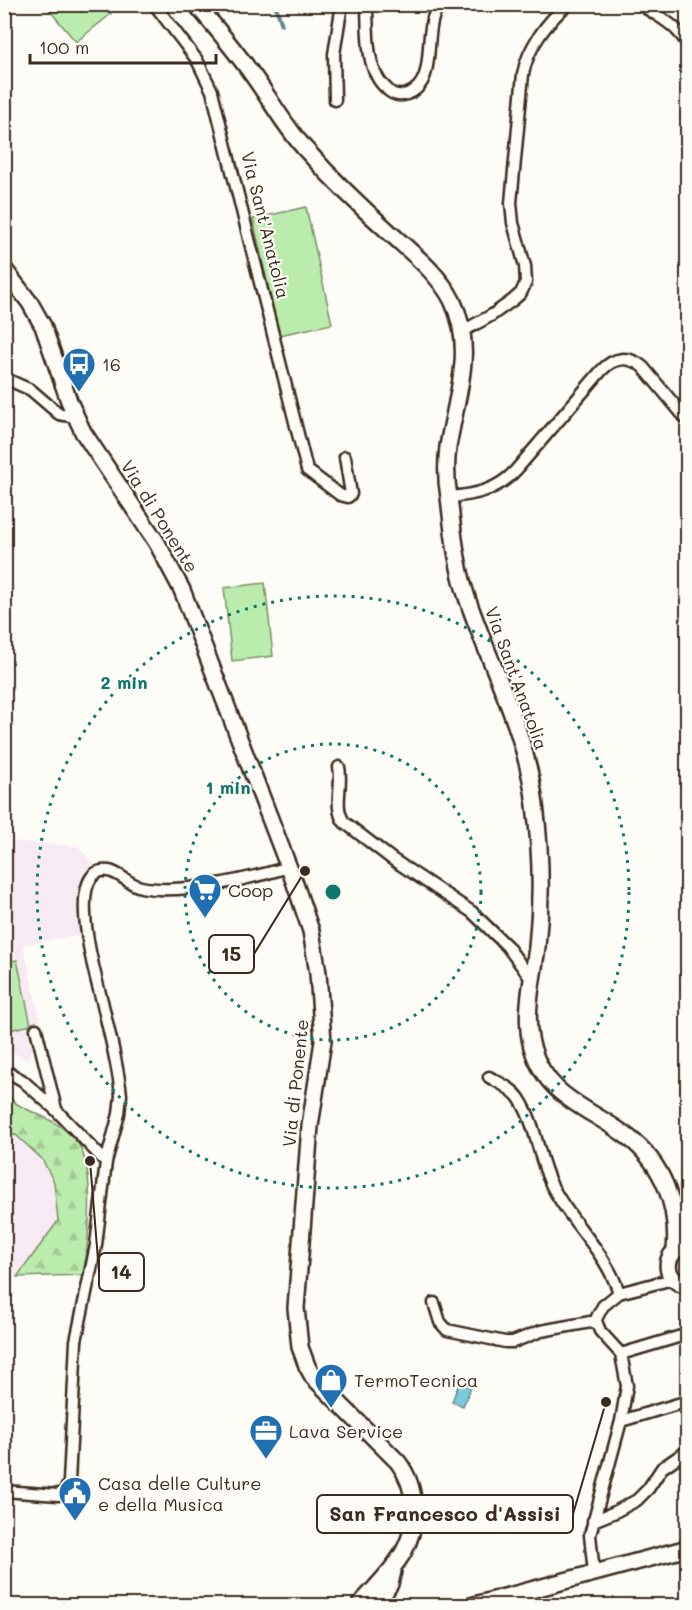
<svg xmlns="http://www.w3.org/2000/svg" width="692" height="1610" viewBox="0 0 692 1610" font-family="Mali,sans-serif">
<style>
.built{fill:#f7eaf2}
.forest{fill:url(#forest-firs);stroke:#7a8c66;stroke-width:1.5}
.pitch{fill:#baedad;stroke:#7a8c66;stroke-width:1.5}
.water{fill:#7cc9da;stroke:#62898f;stroke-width:1.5}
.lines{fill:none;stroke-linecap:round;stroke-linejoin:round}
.stream{stroke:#62898f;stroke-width:4}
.street-casing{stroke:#3b2a1e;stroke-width:15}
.secondary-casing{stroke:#3b2a1e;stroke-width:20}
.street{stroke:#fdfcf7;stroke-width:10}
.secondary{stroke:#fdfcf7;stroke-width:15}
.ring{fill:none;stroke:#0f766e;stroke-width:3;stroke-dasharray:3 6}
.labels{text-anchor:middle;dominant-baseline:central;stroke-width:4.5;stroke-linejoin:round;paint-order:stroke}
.street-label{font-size:18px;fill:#3b2a1e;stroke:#fdfcf7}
.poi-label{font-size:18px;fill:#3b2a1e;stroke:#fdfcf7;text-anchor:start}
.centre{fill:#0f766e;stroke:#fdfcf7;stroke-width:3}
.ring-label{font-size:18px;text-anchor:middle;font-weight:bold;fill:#0f766e;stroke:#fdfcf7;stroke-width:4.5;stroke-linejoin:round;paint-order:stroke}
.leader{fill:none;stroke:#3b2a1e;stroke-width:2}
.callout-dot{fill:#3b2a1e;stroke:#fdfcf7;stroke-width:2}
.callout{fill:#fdfcf7;stroke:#3b2a1e;stroke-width:2}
.callout-label{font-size:20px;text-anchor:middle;font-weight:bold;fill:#3b2a1e}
</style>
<defs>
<pattern id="forest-firs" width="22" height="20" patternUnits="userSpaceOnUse" patternTransform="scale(1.5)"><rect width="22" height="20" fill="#baedad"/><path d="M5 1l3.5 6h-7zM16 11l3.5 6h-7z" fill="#a1cb94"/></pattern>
</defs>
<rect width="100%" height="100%" fill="#fdfcf7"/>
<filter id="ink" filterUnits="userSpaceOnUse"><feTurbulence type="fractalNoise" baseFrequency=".0167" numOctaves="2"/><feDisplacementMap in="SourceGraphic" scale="12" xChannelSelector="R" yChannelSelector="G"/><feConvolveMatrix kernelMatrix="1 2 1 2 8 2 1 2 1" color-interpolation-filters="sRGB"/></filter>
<g filter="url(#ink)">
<path class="built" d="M5,841L77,846L94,864L82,878L78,935L23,945L42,1027L31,1030L35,1046L27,1060L5,1048Z
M16,1135L42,1159L54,1182L58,1221L17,1277L5,1278V1182L10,1181L7,1136Z"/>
<path class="forest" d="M5,1090C8,1095 12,1101 17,1104C30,1112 45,1116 58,1125C64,1129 74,1137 78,1143C96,1173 89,1241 83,1275L17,1277L58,1221L54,1182L42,1159L16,1135L5,1136Z"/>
<path class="pitch" d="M45,5H103L111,14L76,42Z
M306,207L332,324L279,335L253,219Z
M265,583L273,656L232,661L224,588Z
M17,960L31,1025L5,1031V962Z"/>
<path class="water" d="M459,1383L471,1387L463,1406L452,1402Z"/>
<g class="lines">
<path class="stream" d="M275,4L282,25"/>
<g class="street-casing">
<path id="street" d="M154,4L197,60L212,91L307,470L340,495L348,497L351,494L345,457
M367,4C368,30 365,70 386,88C391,94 399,97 407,94C437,84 424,39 434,15C436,11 439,8 442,4
M640,4C660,18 675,23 688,45
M335,100L334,54L342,4
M463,331L492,315L513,300L521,293L526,282L525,266L513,223L511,203L523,74C528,47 547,22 568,4
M4,378L31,390L59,414L76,417
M449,497C475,495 498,490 516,470L601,371C614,357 628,355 643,367L688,421
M339,767C343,786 333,806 344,822L392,859L472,912L507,946L532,980
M36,1029L56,1109
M4,1070L22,1080L56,1110L106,1162
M489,1077C499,1083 512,1088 519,1098C536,1123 538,1157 551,1184C570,1223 606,1251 619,1293
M434,1303L440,1322L447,1330L505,1342H513L541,1331L596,1321
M621,1354L688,1334
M621,1421L688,1401
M4,1491L58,1495L65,1491L69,1482L76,1341L96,1245L106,1162L119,1114L121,1095C118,1064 109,1032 102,1001C97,982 62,864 109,871C120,873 128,884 141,887C182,895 249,879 289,867
M593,1521L615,1512L637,1500L648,1489L662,1468L688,1450
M594,1573L590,1535L621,1421L627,1386L621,1354L600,1331L596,1321L597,1317L603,1306L619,1293L673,1279"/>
</g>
<g class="secondary-casing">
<path id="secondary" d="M196,4C216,28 236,51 254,77C272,102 287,130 308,152C333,180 361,207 389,232C412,253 438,273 452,300C476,349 456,397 448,447C446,463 446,480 449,497C453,534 457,573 471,609C494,673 527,735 535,805C541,852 542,900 537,947C533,979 523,1015 532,1047C547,1099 589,1107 628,1137C663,1163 679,1207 675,1250
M4,269L30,303L43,326L69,401L83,432L157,543L182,590L294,881L311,931L318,973L323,1041L310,1126L296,1308L300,1347L307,1366L313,1377L398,1462C417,1487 419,1523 404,1551C393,1571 374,1588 359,1606
M688,1245C662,1250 661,1281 688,1286
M376,1606L390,1584L393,1571
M471,1606L688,1548"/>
</g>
<use href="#street" class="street"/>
<use href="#secondary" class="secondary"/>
</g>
</g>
<g class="ring">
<circle cx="333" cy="892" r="148"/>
<circle cx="333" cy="892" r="296"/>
</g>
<defs>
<g id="bus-pin" transform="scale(1.725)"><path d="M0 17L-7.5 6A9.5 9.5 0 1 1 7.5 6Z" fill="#1f6fb2" stroke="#fdfcf7"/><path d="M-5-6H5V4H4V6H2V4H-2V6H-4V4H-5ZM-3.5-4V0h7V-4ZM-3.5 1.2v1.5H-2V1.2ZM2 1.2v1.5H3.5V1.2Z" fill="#fff"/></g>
<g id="supermarket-pin" transform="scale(1.725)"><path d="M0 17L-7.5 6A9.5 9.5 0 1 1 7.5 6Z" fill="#1f6fb2" stroke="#fdfcf7"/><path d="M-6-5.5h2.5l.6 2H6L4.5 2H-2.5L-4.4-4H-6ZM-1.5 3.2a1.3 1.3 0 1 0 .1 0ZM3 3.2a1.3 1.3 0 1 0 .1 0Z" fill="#fff"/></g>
<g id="shop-pin" transform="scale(1.725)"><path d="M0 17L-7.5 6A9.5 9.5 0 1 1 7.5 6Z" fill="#1f6fb2" stroke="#fdfcf7"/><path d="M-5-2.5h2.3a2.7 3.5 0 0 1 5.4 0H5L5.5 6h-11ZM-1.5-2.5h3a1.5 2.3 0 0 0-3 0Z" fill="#fff"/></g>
<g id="office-pin" transform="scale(1.725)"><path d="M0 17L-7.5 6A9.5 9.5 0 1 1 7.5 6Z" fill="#1f6fb2" stroke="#fdfcf7"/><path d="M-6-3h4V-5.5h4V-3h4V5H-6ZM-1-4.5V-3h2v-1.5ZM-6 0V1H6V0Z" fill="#fff"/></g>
<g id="civic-pin" transform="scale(1.725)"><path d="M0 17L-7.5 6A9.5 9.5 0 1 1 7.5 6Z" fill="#1f6fb2" stroke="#fdfcf7"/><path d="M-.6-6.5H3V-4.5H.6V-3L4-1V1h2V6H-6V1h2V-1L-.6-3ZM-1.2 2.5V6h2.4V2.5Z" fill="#fff"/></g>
</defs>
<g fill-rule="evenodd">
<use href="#bus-pin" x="79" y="364"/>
<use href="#supermarket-pin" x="205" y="890"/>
<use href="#shop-pin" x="331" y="1380"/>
<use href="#office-pin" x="266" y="1431"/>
<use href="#civic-pin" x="75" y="1493"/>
</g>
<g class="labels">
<g class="street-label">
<text transform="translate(266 225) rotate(76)">Via Sant'Anatolia</text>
<text transform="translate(160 516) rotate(58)">Via di Ponente</text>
<text transform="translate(517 678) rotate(70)">Via Sant'Anatolia</text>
<text transform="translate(295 1083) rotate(-84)">Via di Ponente</text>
</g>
<g class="poi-label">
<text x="102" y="364">16</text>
<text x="228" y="890">Coop</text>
<text x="354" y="1380">TermoTecnica</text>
<text x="289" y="1431">Lava Service</text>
<text x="98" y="1483">Casa delle Culture<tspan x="98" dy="21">e della Musica</tspan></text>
</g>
</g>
<circle cx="333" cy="892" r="9" class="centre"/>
<g class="ring-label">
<text x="124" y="689">2 min</text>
<text x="228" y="794">1 min</text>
</g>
<path class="leader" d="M305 871L254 954M90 1161L99 1272M606 1402L573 1514"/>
<g class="callout-dot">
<circle cx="305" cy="871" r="6"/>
<circle cx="90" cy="1161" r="6"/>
<circle cx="606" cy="1402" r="6"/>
</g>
<g class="callout">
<rect x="209" y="935" width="45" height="38" rx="6"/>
<rect x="99" y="1253" width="45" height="38" rx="6"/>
<rect x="317" y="1495" width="256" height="38" rx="6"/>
</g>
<g class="callout-label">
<text x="231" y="961">15</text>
<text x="121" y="1279">14</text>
<text x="445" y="1521">San Francesco d'Assisi</text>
</g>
<rect width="692" height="1610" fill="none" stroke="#fdfcf7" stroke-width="24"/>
<rect x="12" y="12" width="668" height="1586" fill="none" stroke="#3b2a1e" stroke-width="2" filter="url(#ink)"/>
<path d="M30 54v9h186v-9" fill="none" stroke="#3b2a1e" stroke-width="3"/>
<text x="39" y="54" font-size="18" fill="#3b2a1e" stroke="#fdfcf7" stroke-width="4.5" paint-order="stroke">100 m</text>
</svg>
